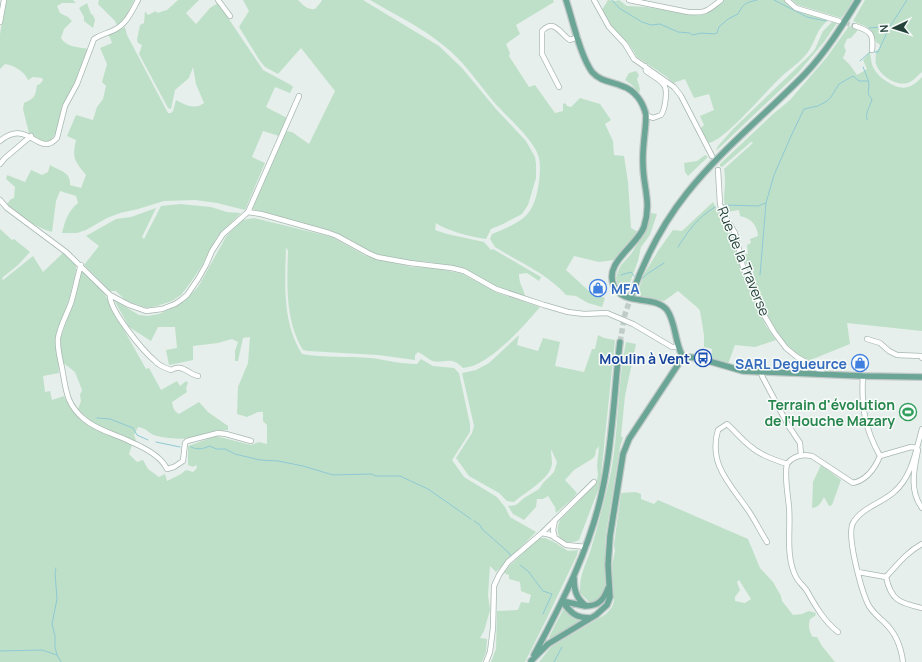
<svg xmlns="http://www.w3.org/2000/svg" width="922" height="662" viewBox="0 0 922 662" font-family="Manrope,sans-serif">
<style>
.green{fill:#bfe0c8;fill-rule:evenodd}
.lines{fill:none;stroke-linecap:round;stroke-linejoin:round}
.stream{stroke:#8ec9d4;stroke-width:1}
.minor-tunnel{stroke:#bfccc8;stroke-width:4.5;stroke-dasharray:4.5 2;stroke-linecap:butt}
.major-tunnel{stroke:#bfccc8;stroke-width:5.5;stroke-dasharray:5.5 3;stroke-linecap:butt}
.minor-casing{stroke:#a8b8b2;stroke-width:6}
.major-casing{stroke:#c2cac8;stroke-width:8}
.minor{stroke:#fff;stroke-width:4.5}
.major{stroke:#6aa596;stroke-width:5.5}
.labels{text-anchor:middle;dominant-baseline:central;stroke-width:3;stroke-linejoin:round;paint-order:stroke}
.street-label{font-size:14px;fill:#24423a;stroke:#f7fbf9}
.shop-label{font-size:14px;font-weight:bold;fill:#366cbe;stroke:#f7fbf9;text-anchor:start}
.transit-label{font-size:14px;font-weight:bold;fill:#164399;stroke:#f7fbf9;text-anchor:end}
.leisure-label{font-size:14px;font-weight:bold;fill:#27864d;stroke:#f7fbf9;text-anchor:end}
</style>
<rect width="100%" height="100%" fill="#e6efeb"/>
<path class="green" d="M6,0H73L76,3H62L57,6L60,13L68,17L72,21L64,29L61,38C66,47 78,47 88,49L76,81L62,107L56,133L50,141L45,142L39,140L29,133L23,109L24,103C35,98 35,97 37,85L40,84L43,80L42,78L33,77L28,80C25,72 14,65 5,64L0,69V34Z
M99,0H134C129,9 126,19 117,25L115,21L98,4Z
M178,0H199L186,13L196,24L210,8L218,3L263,70L291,85L293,87L290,93L275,87L266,107L287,118L279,136L263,131L252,157L265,163L245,210L217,203L195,200L164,201L138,209L120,213L107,218L86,230L77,233H62C65,221 68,211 78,203L76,196L60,191L56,201L52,232C35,228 20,214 6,205L11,199L14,198L15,187L6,179L7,175L25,182L31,170L42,175L48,172L50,165C60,171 71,172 70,185L81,188L86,175C74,160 72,158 76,140L67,136L76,115L93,120L97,107L103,99L106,86L102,82L107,64L100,48L112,43L109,35L125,27L127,35L168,113H171L173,111L176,100C185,105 195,110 204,103L196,84L193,67L189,78L175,90L171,109L168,108L139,54L142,45L138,43L137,40L140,25L144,23L145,11L148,15L156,11L157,13L167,10Z
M243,0H298C303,5 307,10 315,9L321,2L322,0H363L439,46L462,68L496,109L526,141L535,157L536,164V178L528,205L522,214L503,224L491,229L486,239C472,237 447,231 436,223L435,230L447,234L484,242L491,250L493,249L541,277L539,281L527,273L519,274C519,285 524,288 525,297L495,286L485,280L458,268L430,262L412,261L375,254L358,246L353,241L334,232L252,209L286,131L292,132L309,144L335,91L301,48L278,74L265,67L260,61L239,27L249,11Z
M370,0H553L554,2L516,25L520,34L506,44L510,53L509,56L529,87L535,85L555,113L563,111V104L565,103L567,106L571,107L580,98L600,104L611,120L605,124L613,141L614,155L624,156L628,182L631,228L638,232L634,238L614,260L599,262L574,256L566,270L590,292L605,298L602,307L588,303L576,296L566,295C548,274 519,262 495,247L490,239L492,234C523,221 534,217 539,182C540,173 541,163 538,155C533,139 505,115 493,101C477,82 463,60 443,45C421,27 394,14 370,0Z
M608,0L615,1L619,0L627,6L646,7L689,14L701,15L709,12L724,0H784C795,13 812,15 828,20C816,31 817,37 810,49C803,61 789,69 779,79C765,92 725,140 709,143L700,129L704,125L700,116L714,110L709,94L694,98L685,79L673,83L667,77L637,57L629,44L611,27L602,10Z
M792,0H853L846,12L841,18L798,5Z
M865,0H922V72C918,75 914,80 910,82C898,88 880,76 876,64C875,60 876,55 876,51L879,49L880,45L876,42C871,25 867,28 853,21Z
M87,3L91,14L93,15L95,20L93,28L84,21V17L79,8Z
M832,22L837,23L824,42L798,73L716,151L718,146L733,129L812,53L815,49L823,31Z
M849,26L858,30L851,38L847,39L844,46L846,51L843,58L850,65L857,75L867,69L863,60L870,52C871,57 871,63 873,67C876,73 881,78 886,81C901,91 910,90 922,77V331L847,323L850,344L808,361L787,347L775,330L751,282L755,279L751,264H746L744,254H748L747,245L751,243L750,239L758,236C757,225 752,219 740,216L739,210L727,212C722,201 725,193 725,182C725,178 725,173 724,169L753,143L751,142L722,167L720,166V164L773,114L790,100L827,57Z
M636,71L639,75L637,79L640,89L639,94L632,85L625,80L629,73Z
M705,155L708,157L688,176L685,172L684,163L697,161Z
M713,202L733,239L740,266L766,326L776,340L755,347L735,345L728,364L711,358L712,349L704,347V335L700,311L698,308L678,291L664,301L637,295L644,274L658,251L673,230L682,231Z
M180,204L211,207L227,212L241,213L217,237L206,257L203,264L191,282L181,295L172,301L157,306L147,308L126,301L116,291H110L84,265L99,246L86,236L116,219L131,217L156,208L142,237L144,239L161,206Z
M651,213L657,214L650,235L641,247L638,261L627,291L619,289L616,278L618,271L621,265L631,254L647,229Z
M254,218L332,237L366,256L412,267L435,268L463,274L498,293L540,307C524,326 498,355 475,365C471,367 466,367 463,368C451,355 444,364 432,361C428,359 423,354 418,352L415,355V360L378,355L308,351L303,350C285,321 287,283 288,251L286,247C285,284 282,322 302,354C325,358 348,356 371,358C386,360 401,364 417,364L421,359L433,366L454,368L459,373L470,424V432L452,460L464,477L497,497L505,507L510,517L536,532L496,572L490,566L488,595L490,610L484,631L480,638L487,639L486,652L482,662H0V229L12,240L14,239L30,252L18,265L2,278L3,280L33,256L43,272L64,252L76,263V270L70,296L57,335L59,373L43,376L45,392L50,391L52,400L64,396C73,416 85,426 106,434C115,438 124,439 132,445L129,454L137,462L143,460L148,469L159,477L165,474L167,481L181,474L186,470L193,472L197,468L196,465L193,467L188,465V446L216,436L251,445L259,442L267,444V425L263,421V412H258L247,417L237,414L238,387L248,363L250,337L243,338L238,361H235V351L238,342L232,339L218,343L193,346V360L169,365L166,350L177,348L175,327H158L151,341L129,327L114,300L139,315L148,316L159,314L174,307L185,300L198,287L227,235L243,220Z
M82,271C94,281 106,292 111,307L146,369L149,368L161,390L177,381L180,386L186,381L188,383L186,388L187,392L172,402C173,408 174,411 179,414L199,402L208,412L228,426V430C217,431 208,434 197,437C184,440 170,439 157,436C149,435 148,428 138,427L134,435L137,443C127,438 117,434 107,430C96,427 86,417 78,409L81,401L80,395L82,390L75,372L62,362L60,352L61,337L69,314Z
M519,335L517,345L538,351L543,338L560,342L555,366L584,372L592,349H595L598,335L604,338L615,340L600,485L579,540C563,547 553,536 560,520L596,484L598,475L597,466L599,446L596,450L595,456L592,459L574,470L565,480L577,493L572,499L556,513L555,507L548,496L543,499H537L536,507L524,520L513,514L508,506L516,505L524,498L539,489L543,483L554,472L557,462L552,451L551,450C551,455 552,459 552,463C552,478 524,493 514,502L507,501L499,493L469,476L456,458L472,433L474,426L462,373L476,370L489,363Z
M626,342L636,344L625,396L621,436L623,438L620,447L606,534L605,549V590C603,598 597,602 589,602L580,593C579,577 585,566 590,552C598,526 605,499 611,472C619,429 617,385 626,342Z
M916,407V417L900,418L899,408Z
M821,465L841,480L832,505L829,506L824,497C821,503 819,507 812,508L813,482Z
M636,492L641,494V499L654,504L658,500L748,539L760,568L773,582L781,596L782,601L793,615L802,614L809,611L816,613L815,616L810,619C808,626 809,632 813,637H817L822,646L835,662H539L551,647L606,614L612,607L614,601L612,565L615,551L614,545L621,493ZM739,580L751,599L745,603L735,601V597L740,590L737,582Z
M539,538H545L554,542L568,551L578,550L577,555L547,618L525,662H491L496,649L497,611L518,610L521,602L529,603L531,595L521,591L520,582L509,579V575L504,573L510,565Z
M564,608C571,615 575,618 585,620L550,639L549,637Z"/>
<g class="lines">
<path class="stream" d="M612,0L619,8L642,22L651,25L660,24L678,32L690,33L692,35L702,33L714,34L717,33L719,27L728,19L738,14C744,3 745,3 757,0
M774,0L807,17L826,21
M869,28L882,27L888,28
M874,52H878L889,28L907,0
M860,61L870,52
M863,67C865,72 868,78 869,84C869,90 866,94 872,99C870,108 865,111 867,120
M724,205L758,206L766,203
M678,247C689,230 697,218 715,207
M621,275L631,272L634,276
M760,275L766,203L774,175L792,134L804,109L818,106L827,101L831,97L839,84L853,76L859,81H868
M642,279L647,274L664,263
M97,418L110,419L133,428L137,435L148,440
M156,442L180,447
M191,447C197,450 204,449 209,446L217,449H225L235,454L260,460L278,461L303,466L333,475L371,474L376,476H400L428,489L471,519
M474,521L480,525L482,529L508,552L511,556
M520,565L528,571L543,591L552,594L543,614
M55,568L56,570L55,573L57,599L52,624L55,636V647L57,655
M0,651L42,650L57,655L61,662
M554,662L562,647"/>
<path class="minor-tunnel" d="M839,21L855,26"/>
<path class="major-tunnel" d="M620,342L625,314L632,294"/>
<g class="minor-casing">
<path id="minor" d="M218,0L230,16
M594,0L609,27L625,44L634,59L674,87L681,96L712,156
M629,0L688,12C707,13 707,11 721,0
M787,0L796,8L839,21
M0,22L4,0
M855,26C870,31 874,33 872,50
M645,66L646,71C651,75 660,79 664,85C668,90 665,110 661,115L653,118L646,115
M559,87L542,54V31C555,18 560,34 570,40L578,37
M0,141C29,117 38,159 57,138L65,106L77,84L94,39C100,35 105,34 112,31C126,25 131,13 138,0
M0,164L5,158L31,136
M718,170L720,204L722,211L735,233L743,267L764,315L774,332L786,348L797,357L818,369L822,372L823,374
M0,200L7,208L66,252L110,295L129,305L146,311L162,309L175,304L181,300L187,295L198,279L206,265L212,251L223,234L248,212L299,96
M248,212L261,214L329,233L337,236L368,253L377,257L410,263L452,268L464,271L496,289L544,305L568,312L584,314L607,313L633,324L672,347H679
M81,265C77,277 75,290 71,303C67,314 60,326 58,338C57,348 60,358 62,368C66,390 66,404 84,419C98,431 116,434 131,442C143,447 161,456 167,469L174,467L183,461L185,443L187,441L218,433L226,434L251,441
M110,295C109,310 143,351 155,361C159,366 165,368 171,370C182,363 188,374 198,376
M867,339L880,343L889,351L897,355L921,356L922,358
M761,372L762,376L788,425L800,443L801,455
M863,376C861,407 865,429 880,456
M918,450C914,469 909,491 922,508
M787,464C784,475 788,495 789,507C791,530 785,555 796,577C799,583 804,586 807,591C816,607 824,621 838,632
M787,464C793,456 802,454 812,456L853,483C867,480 875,468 880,456L911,447L917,448
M555,520L553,530L555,538
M542,533L551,535L566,545L586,547
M767,542C760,531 755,520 748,510C730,484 708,464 718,430L727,424C735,431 741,439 750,446C760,455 775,460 787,464
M858,572L886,577C898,564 907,552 922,544
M886,577C891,600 899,603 922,608
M486,662L490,652L493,628L494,586L499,575L508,562L542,533L594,482
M903,662C901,646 896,633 884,622C878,617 873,612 869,606C862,593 846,536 853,523C861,508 882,503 894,492C912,477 916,450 922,429"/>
</g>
<g class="major-casing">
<path id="major" d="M566,0C573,21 580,55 592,72C601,82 611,81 622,86C635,90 643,102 646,115C646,131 642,147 643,164C643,187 652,202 644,227C637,246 603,263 614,286C624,307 654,294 667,310C675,321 675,340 681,353
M632,294C645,258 663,223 687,193C722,149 766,114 805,74C826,52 842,26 858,0
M687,357L698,358L743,371L863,376L922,377
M574,578C574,590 576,598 586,606C598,606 604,600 608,588
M562,601C571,613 575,618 591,618
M562,601L585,606
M534,655C563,601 591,547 603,487C613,440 614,390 620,342
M531,661L548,644L596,615L607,605L610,597L608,565L610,536L623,454L629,439L681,360"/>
</g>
<use href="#minor" class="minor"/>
<use href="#major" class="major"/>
</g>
<defs>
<g id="shop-ring" transform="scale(0.9)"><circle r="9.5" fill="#f7fbf9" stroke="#3f7fe0" stroke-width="1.5"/><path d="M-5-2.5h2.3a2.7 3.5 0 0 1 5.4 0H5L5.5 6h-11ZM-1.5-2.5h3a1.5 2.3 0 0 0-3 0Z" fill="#3f7fe0"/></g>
<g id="bus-ring" transform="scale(0.9)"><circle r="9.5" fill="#f7fbf9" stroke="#1a4fb4" stroke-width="1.5"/><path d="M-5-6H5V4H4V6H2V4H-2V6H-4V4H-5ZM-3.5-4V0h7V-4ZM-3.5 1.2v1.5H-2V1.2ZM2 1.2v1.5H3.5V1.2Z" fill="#1a4fb4"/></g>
<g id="stadium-ring" transform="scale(0.9)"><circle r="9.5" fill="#f7fbf9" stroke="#2e9e5b" stroke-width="1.5"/><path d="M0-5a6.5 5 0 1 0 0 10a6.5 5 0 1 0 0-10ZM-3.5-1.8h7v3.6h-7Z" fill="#2e9e5b"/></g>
</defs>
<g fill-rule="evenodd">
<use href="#shop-ring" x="598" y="288"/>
<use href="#bus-ring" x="703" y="358"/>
<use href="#shop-ring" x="860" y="363"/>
<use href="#stadium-ring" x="908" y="412"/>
</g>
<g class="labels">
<g class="street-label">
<text transform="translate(744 261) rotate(68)">Rue de la Traverse</text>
</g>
<g class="shop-label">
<text x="611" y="288">MFA</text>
<text x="847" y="363" text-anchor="end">SARL Degueurce</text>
</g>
<g class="transit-label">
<text x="690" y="358">Moulin à Vent</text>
</g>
<g class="leisure-label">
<text x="895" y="404">Terrain d'évolution<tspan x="895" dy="16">de l'Houche Mazary</tspan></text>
</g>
</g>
<g transform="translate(894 28) rotate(266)" stroke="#f7fbf9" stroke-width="3" paint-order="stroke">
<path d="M0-3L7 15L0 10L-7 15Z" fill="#24423a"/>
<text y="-6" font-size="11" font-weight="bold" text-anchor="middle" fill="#24423a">N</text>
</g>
</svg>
